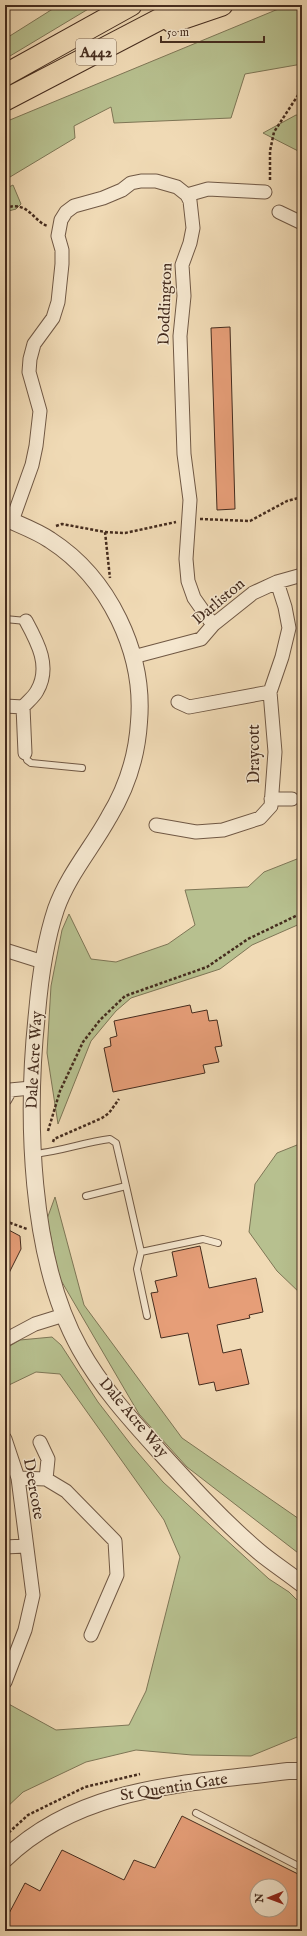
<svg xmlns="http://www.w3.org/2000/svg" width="307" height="1936" viewBox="0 0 307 1936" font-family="'IM FELL English',serif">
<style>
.green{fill:#b7c08f;stroke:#7e7656}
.building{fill:#e69e78;stroke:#452c1e;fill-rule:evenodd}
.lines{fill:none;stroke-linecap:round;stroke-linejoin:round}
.service-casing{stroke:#705844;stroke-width:8}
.minor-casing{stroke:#705844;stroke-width:15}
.tertiary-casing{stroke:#705844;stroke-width:18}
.trunk-casing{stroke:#452c1e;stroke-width:23}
.path{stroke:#452c1e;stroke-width:2.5;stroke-dasharray:3 2;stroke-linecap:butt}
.service{stroke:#f5e7cf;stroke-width:6}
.minor{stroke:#f5e7cf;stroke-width:13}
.tertiary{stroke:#f5e7cf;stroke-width:16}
.trunk{stroke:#f0dab5;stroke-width:21}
.labels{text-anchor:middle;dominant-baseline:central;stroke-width:3;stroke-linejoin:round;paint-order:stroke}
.shield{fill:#f5e7cf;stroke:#7a6453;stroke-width:1}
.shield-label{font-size:15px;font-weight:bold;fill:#452c1e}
.street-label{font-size:16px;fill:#452c1e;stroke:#f5e7cf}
</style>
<rect width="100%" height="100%" fill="#f0dab5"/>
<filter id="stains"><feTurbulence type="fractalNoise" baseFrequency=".005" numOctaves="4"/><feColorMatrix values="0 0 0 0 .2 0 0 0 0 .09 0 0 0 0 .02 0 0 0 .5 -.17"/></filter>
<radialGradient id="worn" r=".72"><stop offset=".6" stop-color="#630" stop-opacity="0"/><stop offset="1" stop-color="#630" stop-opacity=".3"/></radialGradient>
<path class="green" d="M59,5H95L5,59V39Z
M288,5H302V64L245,74L231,118L114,123L111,107L74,126L75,138L5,180V122Z
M296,115L302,116V153L263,133Z
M13,185L21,204L16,209L5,212V189Z
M302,857V923L252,945L220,969L131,998L116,1011L91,1041L58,1124L47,1053L51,986L62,930L69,914L91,959L116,962L168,944L195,925L185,890L248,887L264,872Z
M302,1143V1295L277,1271L249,1232L255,1184L277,1153Z
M55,1197L84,1305L182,1438L302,1521V1556L187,1467L139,1414L59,1277L47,1219Z
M52,1337L61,1345L98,1402L132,1446L163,1482L269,1579L289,1592L302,1605V1735L251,1756L192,1755L136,1750L86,1762L23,1792L5,1809V1702L56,1730L129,1725L146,1691L180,1557L164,1520L60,1374L36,1372L9,1385L5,1395V1349L20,1340Z"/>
<path class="building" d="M230,327L235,509L217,510L211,328Z
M190,1005L192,1013L207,1010L209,1021L217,1020L222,1046L215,1047L219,1062L203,1065L205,1073L113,1092L104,1048L111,1046L110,1038L117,1036L114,1021Z
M5,1228L20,1236L21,1249L5,1281Z
M200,1246L209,1288L256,1278L263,1312L249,1315L250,1318L217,1325L223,1353L241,1349L249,1384L216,1391L214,1382L199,1385L188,1333L161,1338L151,1293L158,1292L155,1281L177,1276L172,1252Z
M182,1816L302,1876V1931H5V1921L25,1883L40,1891L62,1850L124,1880L134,1860L155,1868ZM257,1886H281V1910H257Z"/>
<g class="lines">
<g class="service-casing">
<path id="service" d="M5,619L26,621
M25,753L27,760L31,763L82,768
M33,1154C60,1152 84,1142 110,1139L116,1143L126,1186L86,1196
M126,1186L141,1252L137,1269L147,1316
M141,1252L203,1239L218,1243
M196,1813L302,1868"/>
</g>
<g class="minor-casing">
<path id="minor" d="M187,195L208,189L265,192
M279,212L302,223
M12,521L32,465L36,446L40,411L29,372L30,359L34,344L53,318L58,302L62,264V250L58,236L61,220L66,212L74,206L103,198L122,190L131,183L141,181H156L177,187L187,195L190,201L193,228L190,243L182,265L184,296L180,336L184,454L190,500L186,559L188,581L194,598L213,625
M133,657L201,639L213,625L253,593L277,582L302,575
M178,702L189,707L270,692
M5,706L23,707C27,702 34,697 37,691C51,667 38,643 26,621
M23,707L25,753
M271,799H292
M156,825L196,832L223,830L260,818L271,806L275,752L270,692L282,657L289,628L285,607L277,582
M5,950L43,962
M5,1099L10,1090L31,1088
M5,1340L35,1324L64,1315
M5,1439L18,1478L33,1595L25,1630L5,1682
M40,1442L48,1459L46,1479
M18,1478L46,1479L66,1491L115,1541L117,1575L91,1635
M5,1547L25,1546"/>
</g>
<g class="tertiary-casing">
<path id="tertiary" d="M5,518C20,525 37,531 50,540C109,578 145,653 139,722C137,755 126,789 109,817C92,848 68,875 56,909C45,942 40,978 37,1013C26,1115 29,1258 80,1349C101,1387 131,1420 160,1452C191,1486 222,1520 257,1550C271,1562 287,1572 302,1584
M5,1859C81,1785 189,1784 288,1771H302"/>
</g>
<g class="trunk-casing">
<path id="trunk" d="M172,22L222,5
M5,75L131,5
M5,100L187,5"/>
</g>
<path class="path" d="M270,180V151L274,132L302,89
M5,208C29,200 33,222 48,226
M200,519L250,521L287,501L302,497
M56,526L62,524L105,532L125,533L176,522
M105,532L110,578
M48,1131L60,1091L83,1042L100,1020L125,996L207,967L248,939L302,913
M53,1142L54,1139L102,1118L109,1113L119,1099
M5,1221L27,1229
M5,1836L28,1815L85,1787L140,1774"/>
<use href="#service" class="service"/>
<use href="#minor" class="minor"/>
<use href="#tertiary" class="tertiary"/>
<use href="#trunk" class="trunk"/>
</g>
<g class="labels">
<rect class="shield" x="76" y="39" width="40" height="26" rx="3"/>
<g class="shield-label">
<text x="96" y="52">A442</text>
</g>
<g class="street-label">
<text transform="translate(166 304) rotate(-88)">Doddington</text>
<text transform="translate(219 602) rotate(-40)">Darliston</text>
<text transform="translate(255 754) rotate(-90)">Draycott</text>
<text transform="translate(35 1060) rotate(-87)">Dale Acre Way</text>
<text transform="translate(133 1418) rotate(50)">Dale Acre Way</text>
<text transform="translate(33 1489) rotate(80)">Deercote</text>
<text transform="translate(174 1788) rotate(-9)">St Quentin Gate</text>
</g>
</g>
<rect width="307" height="1936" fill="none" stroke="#f0dab5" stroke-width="20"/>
<rect x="6" y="6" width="295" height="1924" fill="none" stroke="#452c1e" stroke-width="2"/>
<rect x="10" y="10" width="287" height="1916" fill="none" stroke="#452c1e"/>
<g transform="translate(269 1898) rotate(269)"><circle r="19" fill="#f5e7cf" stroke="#af9c88"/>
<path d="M0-3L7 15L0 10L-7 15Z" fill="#8f2418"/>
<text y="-6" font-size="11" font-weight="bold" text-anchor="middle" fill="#452c1e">N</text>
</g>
<path d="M161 36v6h103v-6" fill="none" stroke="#452c1e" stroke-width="2"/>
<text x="167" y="36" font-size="12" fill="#452c1e" stroke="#f5e7cf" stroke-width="3" paint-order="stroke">50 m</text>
<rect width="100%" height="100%" filter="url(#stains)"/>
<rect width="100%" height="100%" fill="url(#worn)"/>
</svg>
